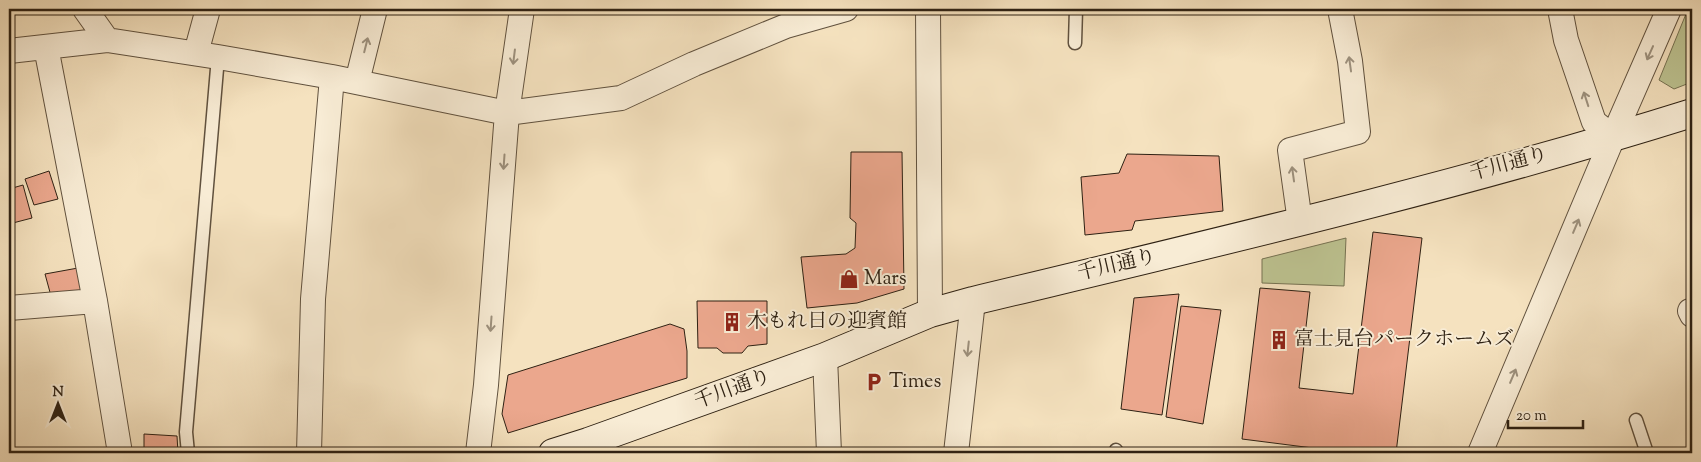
<svg xmlns="http://www.w3.org/2000/svg" width="1701" height="462" viewBox="0 0 1701 462" font-family="'Sorts Mill Goudy','Noto Serif JP',serif">
<style>
.green{fill:#bdc391;stroke:#767252}
.building{fill:#eba78d;stroke:#2e2113}
.lines{fill:none;stroke-linecap:round;stroke-linejoin:round}
.lane-casing{stroke:#60513e;stroke-width:15}
.street-casing{stroke:#60513e;stroke-width:26}
.secondary-casing{stroke:#2e2113;stroke-width:30}
.lane{stroke:#f8ecd5;stroke-width:12}
.street{stroke:#f8ecd5;stroke-width:24}
.secondary{stroke:#f8ecd5;stroke-width:28}
.oneway{stroke:#9d917e}
.labels{text-anchor:middle;dominant-baseline:central;stroke-width:4;stroke-linejoin:round;paint-order:stroke}
.street-label{font-size:20px;fill:#2e2113;stroke:#f8ecd5}
.poi-label{font-size:20px;fill:#2e2113;stroke:#f8ecd5;text-anchor:start}
</style>
<rect width="100%" height="100%" fill="#f5e2bf"/>
<filter id="stains"><feTurbulence type="fractalNoise" baseFrequency=".004" numOctaves="4"/><feColorMatrix values="0 0 0 0 .2 0 0 0 0 .09 0 0 0 0 .02 0 0 0 .5 -.17"/></filter>
<radialGradient id="worn" r=".72"><stop offset=".6" stop-color="#630" stop-opacity="0"/><stop offset="1" stop-color="#630" stop-opacity=".3"/></radialGradient>
<path class="green" d="M1688,9H1692V82L1674,89L1659,80Z
M1346,238L1344,286L1262,283V259Z"/>
<path class="building" d="M851,152H902L904,289L857,303L807,308L801,257L846,254L855,248L856,223L850,218Z
M1127,154L1219,156L1223,211L1135,221L1132,230L1085,235L1081,177L1119,173Z
M49,171L58,199L34,205L25,179Z
M23,185L32,218L9,224V189Z
M1373,232L1422,238L1396,453H1352L1242,439L1260,288L1310,292L1299,388L1353,394Z
M78,268L83,291L51,296L45,274Z
M1179,294L1162,415L1121,409L1134,298Z
M697,301H767V344L748,346L742,353H723L717,348H698Z
M1181,306L1221,310L1203,424L1166,417Z
M670,324L684,329L687,351V378L508,433L502,414L508,375Z
M144,434L177,436L178,453H144Z"/>
<g class="lines">
<g class="lane-casing">
<path id="lane" d="M1075,43L1076,9
M1636,420L1647,453
M188,453L186,432L218,57
M1115,453L1116,450"/>
</g>
<g class="street-casing">
<path id="street" d="M85,9L107,40
M928,9L930,313
M1560,9L1566,40L1594,122L1613,137
M46,47L95,301L120,453
M9,51L107,40L218,57L332,77L507,113L621,98L694,64L786,26L846,9
M196,53L208,9
M357,82L375,9
M1300,222L1290,150L1358,132L1350,61L1340,9
M9,308L95,301
M1690,311L1692,315
M825,357L829,453
M309,453L313,299L332,77
M478,453L486,385L507,113L522,9
M956,453L973,301
M1480,453L1613,137L1669,9"/>
</g>
<g class="secondary-casing">
<path id="secondary" d="M553,453L588,442L825,357L930,313L973,301C1214,243 1456,187 1692,113"/>
</g>
<use href="#lane" class="lane"/>
<use href="#street" class="street"/>
<use href="#secondary" class="secondary"/>
</g>
<defs><path id="oneway-shaft" d="M-6 0H5M1.5-3L5.5 0L1.5 3" fill="none" stroke-width="1.6" stroke-linecap="round" stroke-linejoin="round" transform="scale(1.25)"/></defs>
<g class="oneway">
<use href="#oneway-shaft" transform="translate(366 45) rotate(-76)"/>
<use href="#oneway-shaft" transform="translate(1650 53) rotate(114)"/>
<use href="#oneway-shaft" transform="translate(514 57) rotate(97)"/>
<use href="#oneway-shaft" transform="translate(1350 64) rotate(-98)"/>
<use href="#oneway-shaft" transform="translate(1586 99) rotate(-108)"/>
<use href="#oneway-shaft" transform="translate(504 162) rotate(94)"/>
<use href="#oneway-shaft" transform="translate(1293 174) rotate(-98)"/>
<use href="#oneway-shaft" transform="translate(1576 226) rotate(-67)"/>
<use href="#oneway-shaft" transform="translate(491 324) rotate(94)"/>
<use href="#oneway-shaft" transform="translate(968 349) rotate(96)"/>
<use href="#oneway-shaft" transform="translate(1513 376) rotate(-67)"/>
</g>
<defs>
<g id="shop-bare" transform="scale(1.5)"><path d="M-5-2.5h2.3a2.7 3.5 0 0 1 5.4 0H5L5.5 6h-11ZM-1.5-2.5h3a1.5 2.3 0 0 0-3 0Z" fill="#8f2418" stroke="#f8ecd5" stroke-width="2.5" paint-order="stroke"/></g>
<g id="building-bare" transform="scale(1.5)"><path d="M-4-6H4V6H1V3H-1V6H-4ZM-2.5-4.3h1.7v1.8h-1.7ZM.8-4.3h1.7v1.8H.8ZM-2.5-1h1.7V.8h-1.7ZM.8-1h1.7V.8H.8Z" fill="#8f2418" stroke="#f8ecd5" stroke-width="2.5" paint-order="stroke"/></g>
<g id="parking-bare" transform="scale(1.5)"><path d="M-3.5-5.5H1a3.5 3.5 0 0 1 0 7H-1V5.5H-3.5ZM-1-3.4V-.6H.8a1.4 1.4 0 0 0 0-2.8Z" fill="#8f2418" stroke="#f8ecd5" stroke-width="2.5" paint-order="stroke"/></g>
</defs>
<g fill-rule="evenodd">
<use href="#shop-bare" x="849" y="279"/>
<use href="#building-bare" x="732" y="322"/>
<use href="#building-bare" x="1279" y="340"/>
<use href="#parking-bare" x="874" y="382"/>
</g>
<g class="labels">
<g class="street-label">
<text transform="translate(1509 165) rotate(-15)">千川通り</text>
<text transform="translate(1117 266) rotate(-13)">千川通り</text>
<text transform="translate(733 390) rotate(-20)">千川通り</text>
</g>
<g class="poi-label">
<text x="864" y="279">Mars</text>
<text x="747" y="322">木もれ日の迎賓館</text>
<text x="1294" y="340">富士見台パークホームズ</text>
<text x="889" y="382">Times</text>
</g>
</g>
<rect width="1701" height="462" fill="none" stroke="#f5e2bf" stroke-width="30"/>
<rect x="10" y="10" width="1681" height="442" fill="none" stroke="#2e2113" stroke-width="2.5"/>
<rect x="15" y="15" width="1671" height="432" fill="none" stroke="#2e2113"/>
<g transform="translate(58 404)" stroke="#f8ecd5" stroke-width="4" paint-order="stroke">
<path d="M0-4L9 19L0 12L-9 19Z" fill="#2e2113"/>
<text y="-8" font-size="14" font-weight="bold" text-anchor="middle" fill="#2e2113">N</text>
</g>
<path d="M1508 420v8h75v-8" fill="none" stroke="#2e2113" stroke-width="2.5"/>
<text x="1516" y="420" font-size="15" fill="#2e2113" stroke="#f8ecd5" stroke-width="4" paint-order="stroke">20 m</text>
<rect width="100%" height="100%" filter="url(#stains)"/>
<rect width="100%" height="100%" fill="url(#worn)"/>
</svg>
